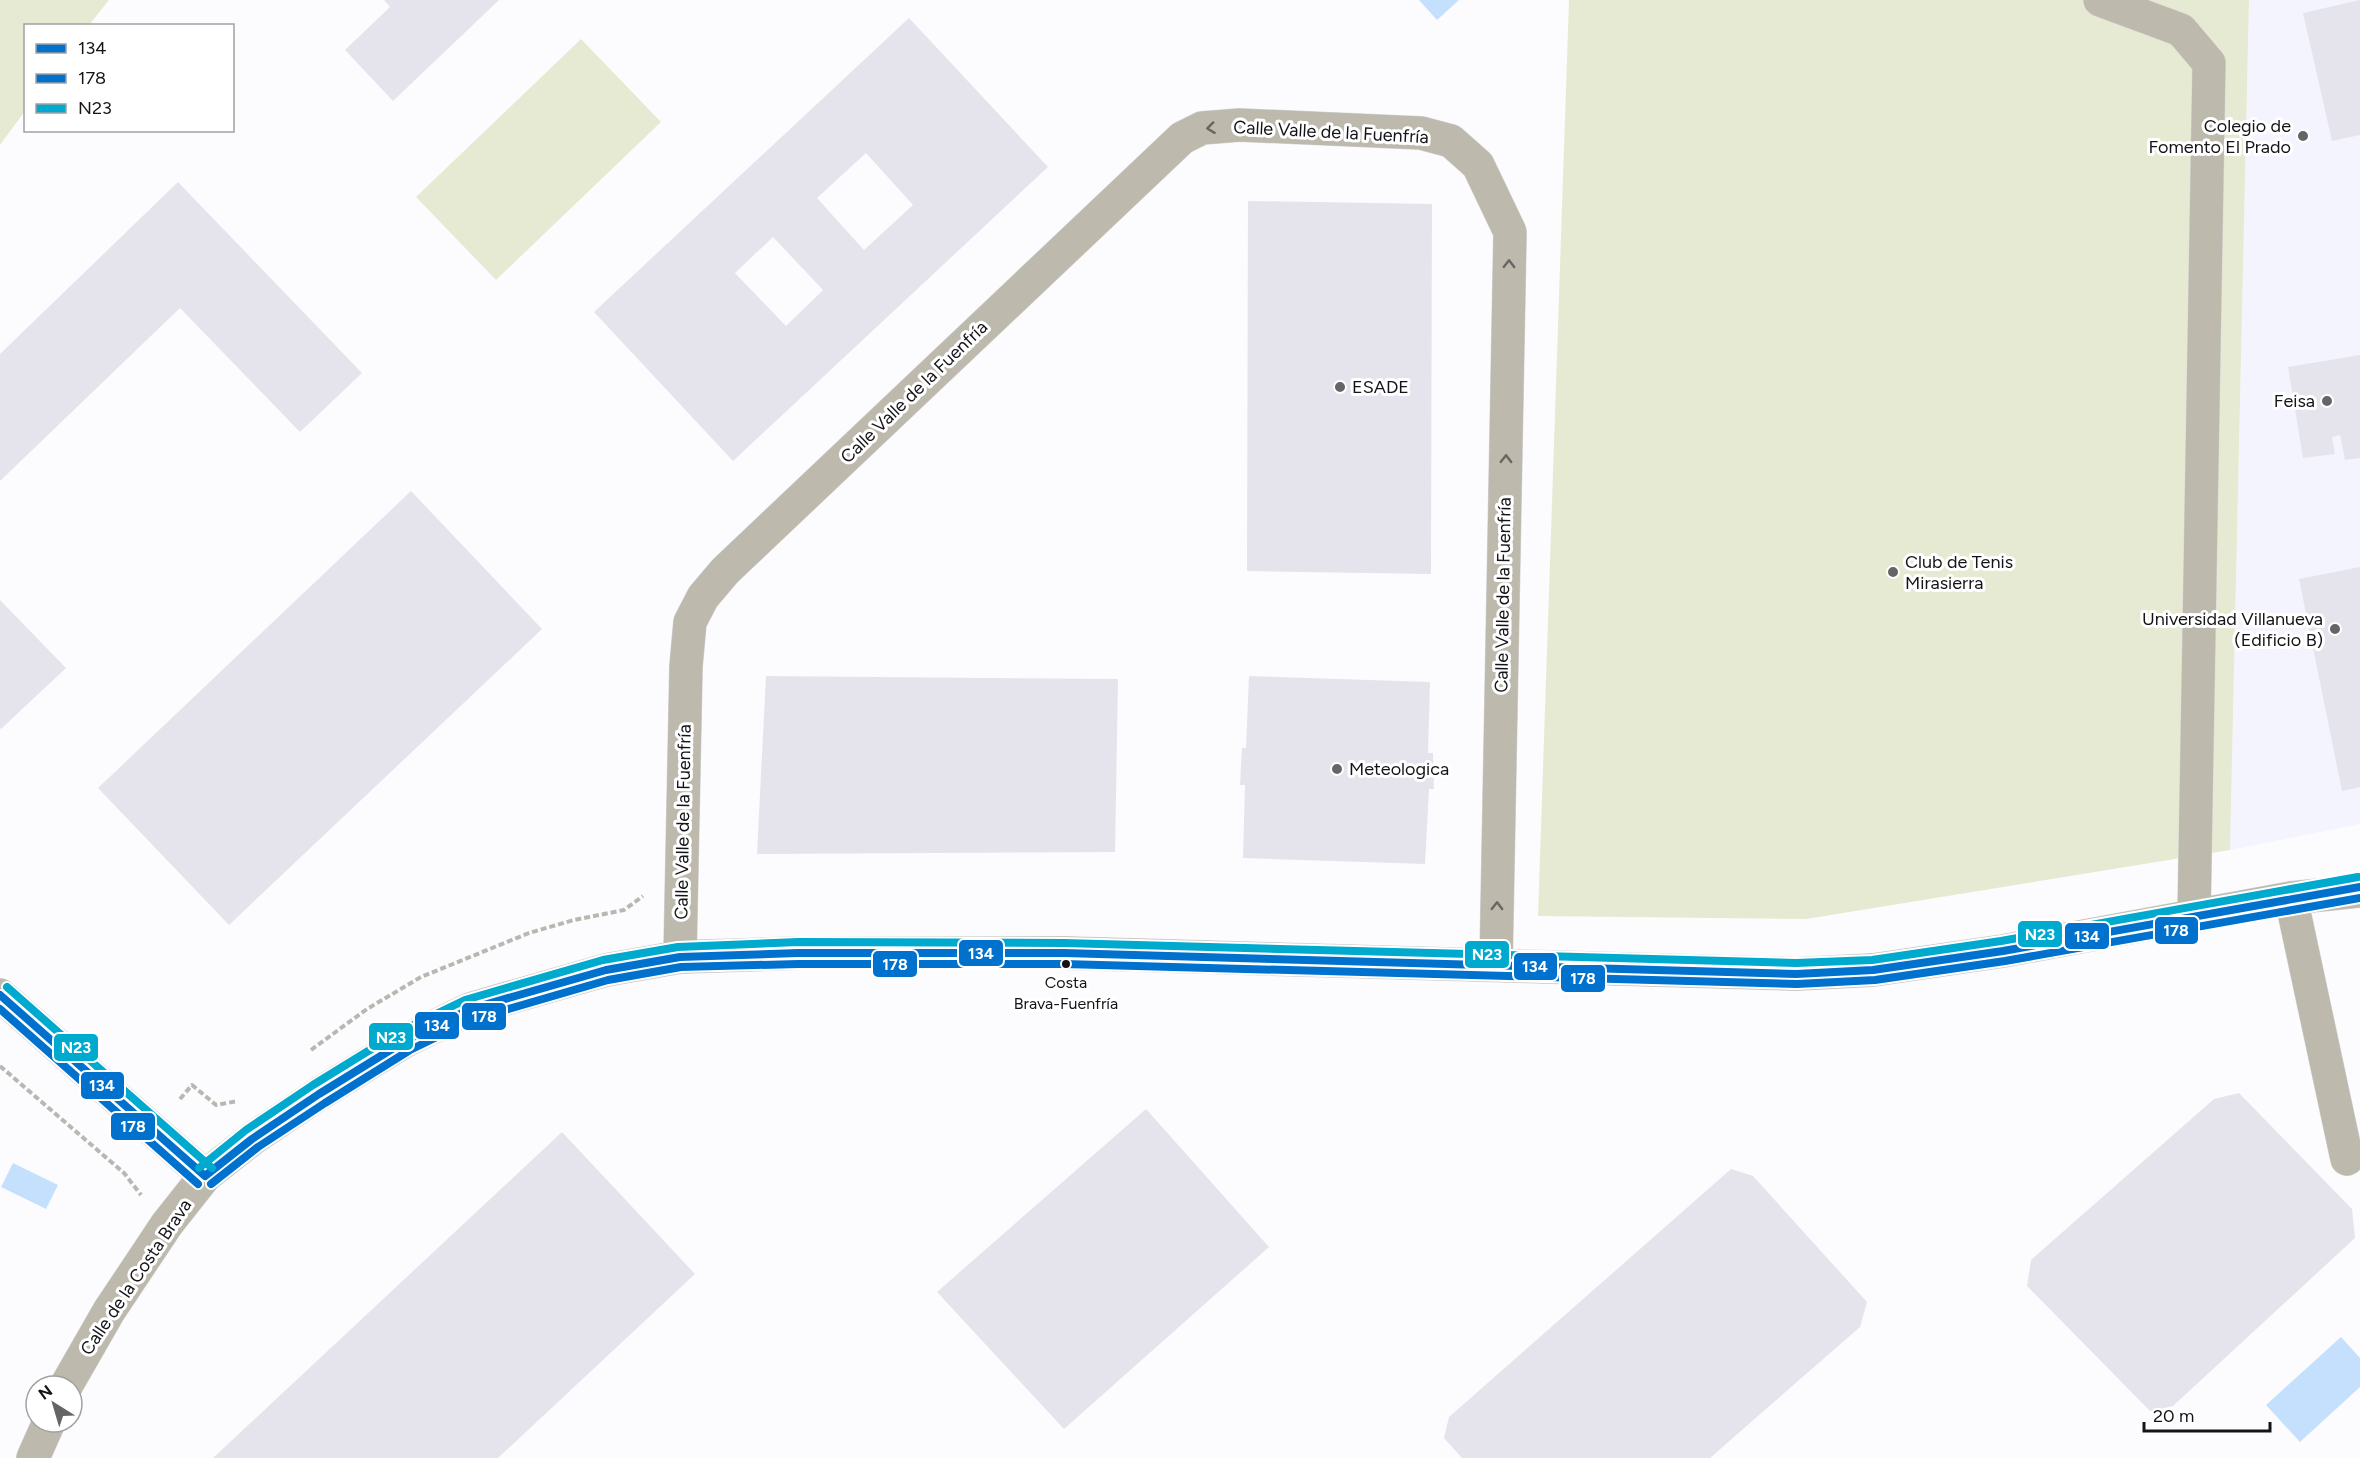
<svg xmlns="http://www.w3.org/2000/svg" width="2360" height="1458" viewBox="0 0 2360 1458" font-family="Figtree,sans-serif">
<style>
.built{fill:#f4f4ff}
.green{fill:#e7ead2}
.water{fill:#c5e0fd}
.building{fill:#e5e4ed;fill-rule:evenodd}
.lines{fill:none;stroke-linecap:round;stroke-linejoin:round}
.minor-casing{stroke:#d7d7d9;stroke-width:34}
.path{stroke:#b9b7b1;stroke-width:4;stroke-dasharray:6 3;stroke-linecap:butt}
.minor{stroke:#bdbaad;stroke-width:33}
.bus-1-casing{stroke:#fff;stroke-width:12}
.bus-2-casing{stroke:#fff;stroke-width:12}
.bus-3-casing{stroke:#fff;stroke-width:12}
.bus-1{stroke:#0072ce;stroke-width:8}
.bus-2{stroke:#0072ce;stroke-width:8}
.bus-3{stroke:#00a9ce;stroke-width:8}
.oneway{stroke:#686662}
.poi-dot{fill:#656568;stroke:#fff;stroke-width:2}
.bus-dot{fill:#141317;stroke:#fff;stroke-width:2}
.labels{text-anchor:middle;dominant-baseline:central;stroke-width:6;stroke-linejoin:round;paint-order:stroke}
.bus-label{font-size:16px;fill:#141317;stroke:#fff}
.poi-label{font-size:18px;fill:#141317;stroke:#fff;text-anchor:end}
.street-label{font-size:18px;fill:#141317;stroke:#fff}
.line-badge{stroke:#fff;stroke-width:2}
.badge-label{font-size:16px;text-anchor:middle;font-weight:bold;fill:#fff}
</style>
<rect width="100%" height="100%" fill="#fcfcfe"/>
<path class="built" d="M2249,0H2360V824L2230,850Z"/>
<path class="green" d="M0,0H109L89,25L26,26L25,111L0,145Z
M1569,0H2249L2230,850L1806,919L1538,916Z
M581,39L661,122L496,280L416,197Z"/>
<path class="water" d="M1419,0H1459L1437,20Z
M13,1163L58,1185L46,1209L1,1187Z
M2341,1337L2360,1358V1387L2300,1442L2266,1405Z"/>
<path class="building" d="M384,0H499L393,101L345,50L390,7Z
M2360,0V135L2332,141L2303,13Z
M909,18L1048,167L733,461L594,312ZM866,153L913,205L864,250L817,198ZM773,237L823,290L786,326L735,273Z
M178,182L362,373L300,432L180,308L0,481V354Z
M1248,201L1432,204L1431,574L1247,571Z
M2360,355V458L2345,460L2340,435L2332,437L2335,454L2303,458L2288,367Z
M411,491L542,629L229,925L98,788Z
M2360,567V787L2342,791L2299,579Z
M0,600L66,668L1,729L0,728Z
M766,676L1118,679L1115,852L757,854Z
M1249,676L1430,682L1428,753H1433L1434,789H1429L1425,864L1243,858L1245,785H1240L1242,748H1246Z
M2239,1093L2352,1209L2355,1238L2173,1406L2150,1411L2027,1286L2031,1260L2214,1099Z
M1146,1109L1269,1247L1064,1429L937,1292Z
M562,1132L695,1274L498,1458H213Z
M1731,1169L1753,1176L1867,1302L1860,1327L1710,1458H1462L1444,1438L1449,1417Z"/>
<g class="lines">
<g class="minor-casing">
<path id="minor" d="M2100,0L2181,30L2209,63L2194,917
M2291,898L2347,1159
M680,957L686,666L690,622L703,597L725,571L1182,138L1202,128L1240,125L1421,133L1451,141L1478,165L1510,232L1496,965
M0,995L205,1176
M66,1386L109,1311L167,1224L205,1176L252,1139L319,1094L405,1041L470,1009L606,970L680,957L798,953H1064L1796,974L1873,970L2003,951L2291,898L2360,891
M33,1458L49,1422"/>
</g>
<path class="path" d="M311,1050L367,1009L421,977L529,933L574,920L624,910L643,896
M0,1066L124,1173L141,1195
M180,1099L192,1085L216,1105L238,1101"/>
<use href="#minor" class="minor"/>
<g class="bus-1-casing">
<path id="bus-1" d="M0,995L205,1176
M205,1176L252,1139L319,1094L405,1041L470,1009L606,970L680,957L798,953H1064L1796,974L1873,970L2003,951L2360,887"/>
</g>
<g class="bus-2-casing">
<path id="bus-2" d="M0,1009L198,1184
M211,1184L258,1147L325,1103L410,1050L474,1019L608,980L681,967L798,964H1064L1797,984L1875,980L2005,961L2360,898"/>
</g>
<g class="bus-3-casing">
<path id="bus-3" d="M7,987L212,1168
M199,1168L246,1130L313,1085L399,1032L465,1000L603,960L678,947L798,942L1064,943L1796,963L1872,960L2001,941L2358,877"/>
</g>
<use href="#bus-1" class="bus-1"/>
<use href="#bus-2" class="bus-2"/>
<use href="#bus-3" class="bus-3"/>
</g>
<defs><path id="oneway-chevron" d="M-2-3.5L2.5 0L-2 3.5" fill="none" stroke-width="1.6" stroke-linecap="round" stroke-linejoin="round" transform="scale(1.5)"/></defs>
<g class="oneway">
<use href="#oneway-chevron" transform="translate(1211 128) rotate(173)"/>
<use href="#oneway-chevron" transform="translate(1509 264) rotate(-89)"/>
<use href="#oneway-chevron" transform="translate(1506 459) rotate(-89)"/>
<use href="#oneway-chevron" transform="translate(1497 906) rotate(-89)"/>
</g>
<g class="poi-dot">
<circle cx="2303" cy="136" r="6"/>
<circle cx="1340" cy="387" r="6"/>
<circle cx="2327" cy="401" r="6"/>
<circle cx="1893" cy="572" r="6"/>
<circle cx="2335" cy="629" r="6"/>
<circle cx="1337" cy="769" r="6"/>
</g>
<circle class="bus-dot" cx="1066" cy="964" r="5"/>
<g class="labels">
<g class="bus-label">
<text x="1066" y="982">Costa<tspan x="1066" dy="21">Brava-Fuenfría</tspan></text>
</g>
<g class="poi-label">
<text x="2291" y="126">Colegio de<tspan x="2291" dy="21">Fomento El Prado</tspan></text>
<text x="1352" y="387" text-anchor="start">ESADE</text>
<text x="2315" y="401">Feisa</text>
<text x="1905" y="562" text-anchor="start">Club de Tenis<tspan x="1905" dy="21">Mirasierra</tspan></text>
<text x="2323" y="619">Universidad Villanueva<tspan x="2323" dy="21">(Edificio B)</tspan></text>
<text x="1349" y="769" text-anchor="start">Meteologica</text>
</g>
<g class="street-label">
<text transform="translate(1331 132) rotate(3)">Calle Valle de la Fuenfría</text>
<text transform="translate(914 392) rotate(-44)">Calle Valle de la Fuenfría</text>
<text transform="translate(1503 595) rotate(-89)">Calle Valle de la Fuenfría</text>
<text transform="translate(683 822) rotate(-89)">Calle Valle de la Fuenfría</text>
<text transform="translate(136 1277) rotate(-56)">Calle de la Costa Brava</text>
</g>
</g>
<g class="line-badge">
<rect x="2154" y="916" width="45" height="29" rx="6" fill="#0072ce"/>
<rect x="2017" y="920" width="46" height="28" rx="6" fill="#00a9ce"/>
<rect x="2064" y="922" width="46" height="28" rx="6" fill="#0072ce"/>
<rect x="958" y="939" width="46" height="28" rx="6" fill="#0072ce"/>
<rect x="1464" y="940" width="46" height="29" rx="6" fill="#00a9ce"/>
<rect x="872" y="950" width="46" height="28" rx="6" fill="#0072ce"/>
<rect x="1513" y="952" width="45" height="29" rx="6" fill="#0072ce"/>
<rect x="1560" y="964" width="46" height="29" rx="6" fill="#0072ce"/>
<rect x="461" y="1002" width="46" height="29" rx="6" fill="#0072ce"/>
<rect x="414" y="1011" width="46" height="29" rx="6" fill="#0072ce"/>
<rect x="368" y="1022" width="46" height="29" rx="6" fill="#00a9ce"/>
<rect x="53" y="1033" width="46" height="29" rx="6" fill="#00a9ce"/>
<rect x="80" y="1071" width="45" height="29" rx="6" fill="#0072ce"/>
<rect x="110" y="1112" width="46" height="29" rx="6" fill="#0072ce"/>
</g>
<g class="badge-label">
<text x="2176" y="936">178</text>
<text x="2040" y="940">N23</text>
<text x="2087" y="942">134</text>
<text x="981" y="959">134</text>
<text x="1487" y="960">N23</text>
<text x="895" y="970">178</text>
<text x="1535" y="972">134</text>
<text x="1583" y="984">178</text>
<text x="484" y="1022">178</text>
<text x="437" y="1031">134</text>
<text x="391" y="1043">N23</text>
<text x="76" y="1053">N23</text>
<text x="102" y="1091">134</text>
<text x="133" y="1132">178</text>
</g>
<rect x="24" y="24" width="210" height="108" fill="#ffffff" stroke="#a1a1a2" stroke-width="1.5"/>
<rect x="36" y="44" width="30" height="9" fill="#0072ce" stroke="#a1a1a2" stroke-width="1.5"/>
<text x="78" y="54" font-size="18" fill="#141317">134</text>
<rect x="36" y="74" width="30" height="9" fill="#0072ce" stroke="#a1a1a2" stroke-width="1.5"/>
<text x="78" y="84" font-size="18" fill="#141317">178</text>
<rect x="36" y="104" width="30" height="9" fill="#00a9ce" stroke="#a1a1a2" stroke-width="1.5"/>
<text x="78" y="114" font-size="18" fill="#141317">N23</text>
<g transform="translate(54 1404) rotate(323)"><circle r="28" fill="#ffffff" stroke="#a1a1a2" stroke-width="1.5"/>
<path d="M0-4.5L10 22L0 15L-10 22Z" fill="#656568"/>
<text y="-9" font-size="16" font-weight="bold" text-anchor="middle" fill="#141317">N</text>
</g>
<path d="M2144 1422v9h126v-9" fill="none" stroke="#141317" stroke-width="3"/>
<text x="2153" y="1422" font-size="18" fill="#141317" stroke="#ffffff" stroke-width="4.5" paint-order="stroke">20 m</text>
</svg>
